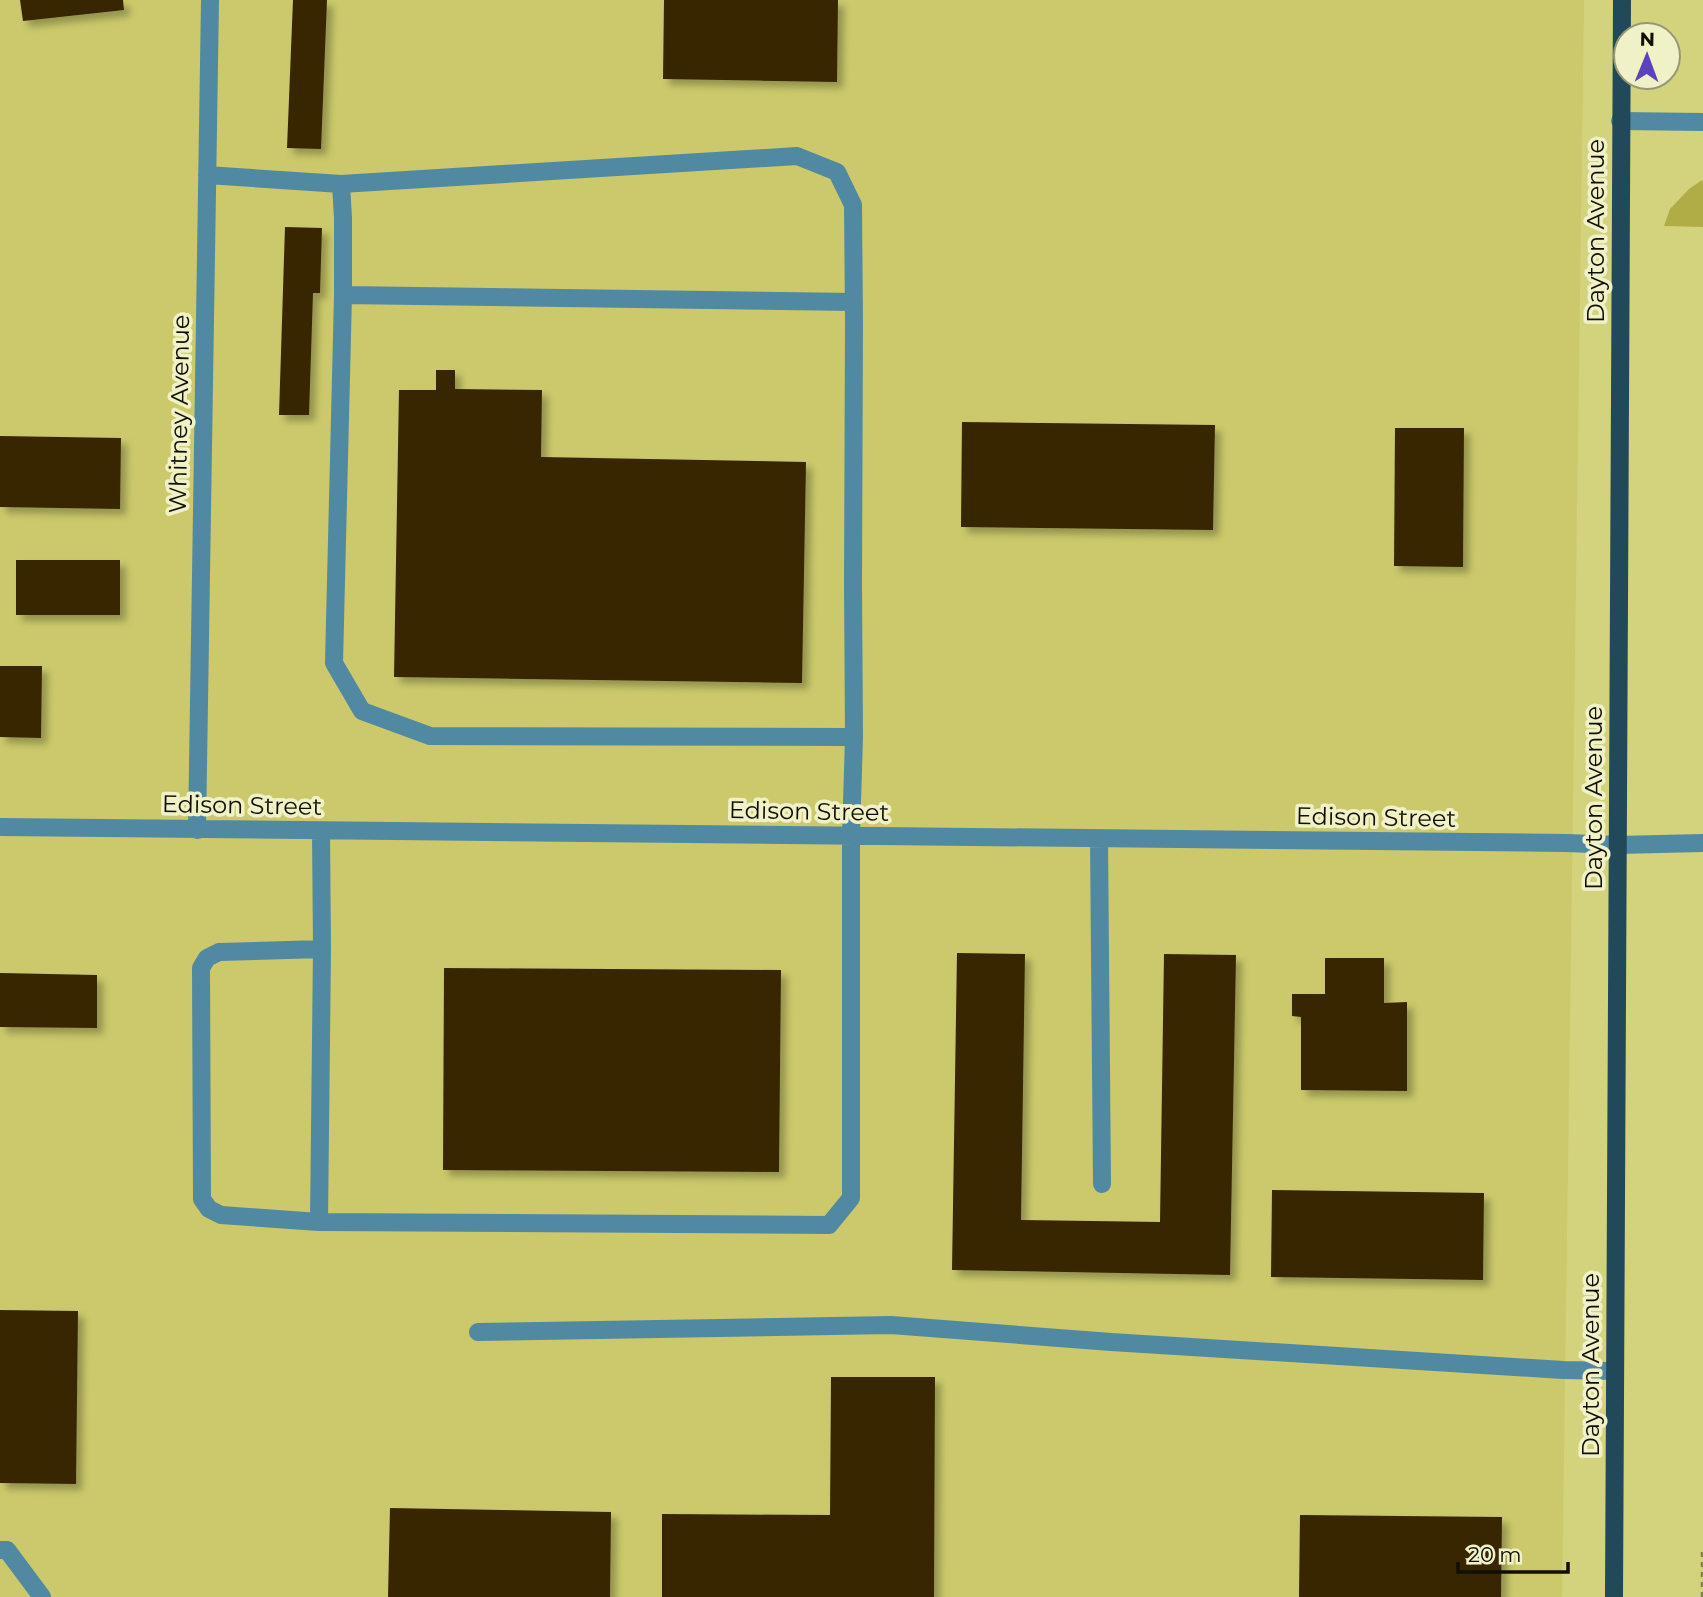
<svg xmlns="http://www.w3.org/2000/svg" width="1703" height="1597" viewBox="0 0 1703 1597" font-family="Montserrat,sans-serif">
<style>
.built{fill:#cbc96b}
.green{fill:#b0ad47}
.building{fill:#372800;filter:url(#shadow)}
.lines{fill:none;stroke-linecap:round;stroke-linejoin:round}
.path{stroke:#828149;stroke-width:4.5;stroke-dasharray:5 5;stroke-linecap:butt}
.minor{stroke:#5189a2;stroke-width:18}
.major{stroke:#22495a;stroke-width:18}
.labels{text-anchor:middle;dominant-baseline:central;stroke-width:7;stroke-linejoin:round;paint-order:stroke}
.street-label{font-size:24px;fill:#100f00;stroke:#f0f1c7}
</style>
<defs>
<filter id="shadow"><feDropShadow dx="6" dy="6" stdDeviation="3.5" flood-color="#0004"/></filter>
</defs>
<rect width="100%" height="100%" fill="#d3d27d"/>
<path class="built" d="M0,0H1584L1562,1597H0Z"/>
<path class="green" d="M1702,180L1703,183V227L1664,226L1670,209L1689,189Z"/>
<path class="building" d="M20,0H123L124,10L23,21Z
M293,0H327L321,149L287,148Z
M664,0H838L837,82L663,79Z
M285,227L322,228L320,293H313L309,415H279Z
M436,370H455V389L542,390L541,457L806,462L802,683L394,677L399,390H436Z
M962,422L1215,425L1213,530L961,527Z
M1395,428H1464L1463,567L1394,566Z
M0,436L121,438L120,509L0,507Z
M16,560H120V615H16Z
M0,666H42L41,738L0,737Z
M957,953L1025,954L1021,1220L1160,1222L1164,954L1236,955L1230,1275L952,1270Z
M1325,958H1384V1003L1407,1002V1091L1301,1090V1017L1292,1016V994H1325Z
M444,968L781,970L779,1172L443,1170Z
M0,973L97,975V1028L0,1027Z
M1272,1190L1484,1193L1483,1280L1271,1277Z
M0,1310L78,1311L76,1484L0,1483Z
M831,1377H935L934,1597H662V1514L830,1515Z
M390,1508L611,1512L610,1597H388Z
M1300,1515L1502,1517L1501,1597H1299Z"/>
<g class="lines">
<path class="path" d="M1703,1597V1550"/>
<path class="minor" d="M1620,121L1703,122
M207,175L341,184L343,218V295L334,663L362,711L430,736L854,737L851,836V1198L829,1225L319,1222L322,949L321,831
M341,184L797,156L837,172L853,205L854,321L853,584L854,737
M343,295L854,302
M0,827L1567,843L1617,845L1703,843
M197,830L210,0
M1099,839L1102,1184
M319,1222L221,1215L209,1209L202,1199L201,968L207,958L219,952L322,949
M478,1332L891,1325L1111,1342L1563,1370L1615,1371
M0,1550H7L42,1597"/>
<path class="major" d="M1614,1597L1622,0"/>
</g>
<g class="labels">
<g class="street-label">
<text transform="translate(1595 231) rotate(-90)">Dayton Avenue</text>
<text transform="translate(179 414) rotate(-89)">Whitney Avenue</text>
<text transform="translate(1593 798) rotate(-90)">Dayton Avenue</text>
<text transform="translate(242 805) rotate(1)">Edison Street</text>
<text transform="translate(809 811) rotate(1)">Edison Street</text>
<text transform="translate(1376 817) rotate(1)">Edison Street</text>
<text transform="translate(1590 1365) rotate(-90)">Dayton Avenue</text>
</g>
</g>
<g transform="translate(1647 56) rotate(1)"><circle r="33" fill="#f0f1c7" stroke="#969777" stroke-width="2"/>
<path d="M0-5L12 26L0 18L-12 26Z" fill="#5d43bb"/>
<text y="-10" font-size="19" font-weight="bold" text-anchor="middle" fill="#100f00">N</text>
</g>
<path d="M1458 1562v10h110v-10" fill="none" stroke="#100f00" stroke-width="3.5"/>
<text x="1468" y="1562" font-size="21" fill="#100f00" stroke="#f0f1c7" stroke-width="5" paint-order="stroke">20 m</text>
</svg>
